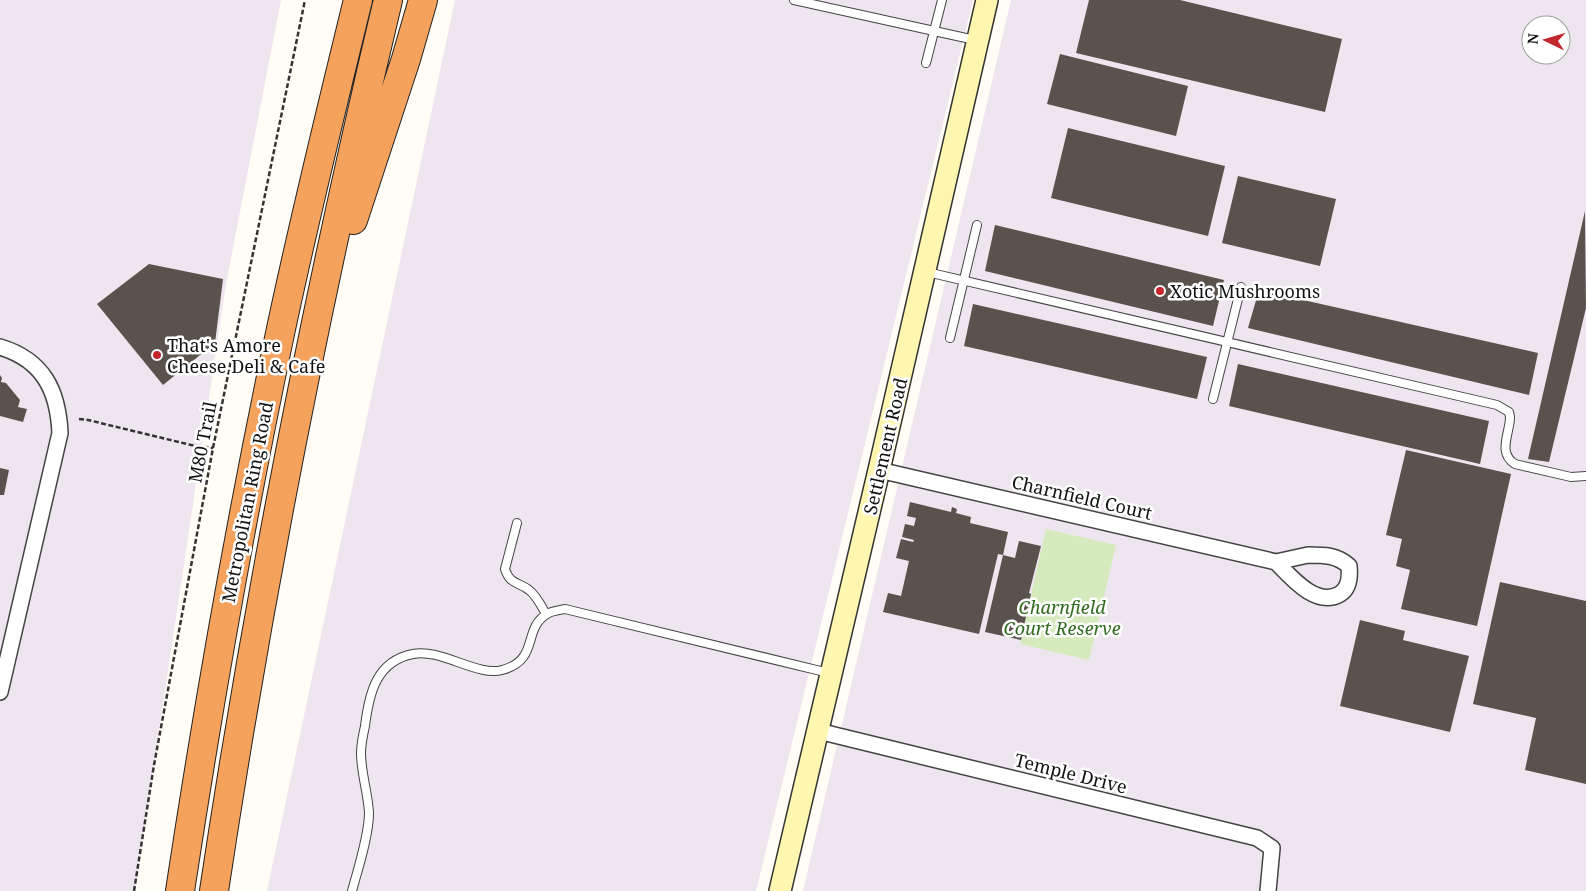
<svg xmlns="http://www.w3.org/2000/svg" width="1586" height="891" viewBox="0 0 1586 891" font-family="'Noto Serif',serif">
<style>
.industrial{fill:#eee6ef;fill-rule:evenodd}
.green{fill:#d5ebbd}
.building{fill:#5a524d}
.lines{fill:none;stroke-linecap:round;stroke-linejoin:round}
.service-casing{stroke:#444;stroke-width:10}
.minor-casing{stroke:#444;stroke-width:18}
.secondary-casing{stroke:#333;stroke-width:24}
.motorway-casing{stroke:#222;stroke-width:30}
.path{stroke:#333;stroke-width:2.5;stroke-dasharray:5 2.5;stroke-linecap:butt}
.service{stroke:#fff;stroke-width:8}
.minor{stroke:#fff;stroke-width:15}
.secondary{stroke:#fff6b0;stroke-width:21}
.motorway{stroke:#f5a25d;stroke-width:28}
.poi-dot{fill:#c4262e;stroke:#fff;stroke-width:2}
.labels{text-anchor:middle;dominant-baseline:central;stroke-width:5;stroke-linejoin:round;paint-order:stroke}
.poi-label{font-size:18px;fill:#111;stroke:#fff;text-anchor:start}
.street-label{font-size:18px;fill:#111;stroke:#fff}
.park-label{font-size:18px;font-style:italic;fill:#2f6b1f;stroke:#fff}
</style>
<rect width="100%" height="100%" fill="#fffdf5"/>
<path class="industrial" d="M0,0H281L226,284L135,891H0Z
M455,0H973L756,891H267Z
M1011,0H1586V891H803ZM1531,25H1561V55H1531Z"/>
<path class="green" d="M1046,529L1116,545L1089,660L1020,644Z"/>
<path class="building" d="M1089,0H1180L1342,39L1325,112L1076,53Z
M1060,54L1188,86L1176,136L1047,104Z
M1068,128L1225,166L1208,236L1051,198Z
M1238,176L1336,199L1320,266L1222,243Z
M1585,211L1586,308L1549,462L1528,459Z
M995,225L1224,280L1213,326L985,271Z
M149,264L223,279L215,343L163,385L97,304Z
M1259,290L1538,353L1529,395L1248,328Z
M973,304L1207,357L1197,399L964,346Z
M1238,364L1489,421L1480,464L1229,406Z
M0,375L2,378L1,382L6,383L20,400L18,407L27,409L23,422L0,416Z
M1406,450L1511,474L1477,626L1401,609L1410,570L1396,566L1402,539L1386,535Z
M0,468L9,470L4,495H0Z
M910,502L951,512L952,507L957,509L956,513L971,517L970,523L1008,532L1003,555L1015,558L1019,541L1041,546L1029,593L1031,594L1021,640L985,632L1003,555L998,554L979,634L883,612L888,593L901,596L909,561L896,558L901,539L913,542L914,540L902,537L905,524L914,526L916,518L907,516Z
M1500,582L1586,601V784L1525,770L1536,718L1473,704Z
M1360,620L1405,631L1403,640L1469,656L1450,732L1340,706Z"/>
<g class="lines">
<g class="service-casing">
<path id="service" d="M794,0L975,40
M926,63L942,0
M927,272L1497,405L1509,412L1510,417C1510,433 1497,453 1515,464L1571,477L1586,476
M950,338L977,225
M1213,399L1241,287
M517,523L505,569C510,585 519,582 529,590C536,595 542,607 546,614
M352,891C358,869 369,835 369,813C368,793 361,773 361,753C361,744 363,735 365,726C369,694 376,661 413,654C440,648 478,677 502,670C540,660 522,629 547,614C551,611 559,610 565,609L829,673"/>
</g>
<g class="minor-casing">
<path id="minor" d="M0,347C43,360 58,390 60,433L0,692
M879,470L1276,562
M1308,555C1324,555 1337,555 1349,566C1350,576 1350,588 1340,594C1316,608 1291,577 1276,562Z
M818,731L1257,838L1272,848L1268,891"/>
</g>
<g class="secondary-casing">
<path id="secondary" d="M780,891L879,470L987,0"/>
</g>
<g class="motorway-casing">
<path id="motorway" d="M353,220L406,59L423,0
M180,891C208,707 240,524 278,343C302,228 330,114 358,0
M214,891C259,592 318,294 388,0"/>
</g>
<path class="path" d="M79,419L88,420L191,445L213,448
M134,891L154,765L213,448L305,0"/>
<use href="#service" class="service"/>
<use href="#minor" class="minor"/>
<use href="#secondary" class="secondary"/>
<use href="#motorway" class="motorway"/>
</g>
<g class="poi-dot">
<circle cx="1160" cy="291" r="5"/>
<circle cx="157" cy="355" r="5"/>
</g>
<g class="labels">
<g class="poi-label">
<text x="1170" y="291">Xotic Mushrooms</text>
<text x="167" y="345">That's Amore<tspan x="167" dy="21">Cheese Deli &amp; Cafe</tspan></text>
</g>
<g class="street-label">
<text transform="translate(202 442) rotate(-79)">M80 Trail</text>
<text transform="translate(885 446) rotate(-77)">Settlement Road</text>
<text transform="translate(1082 497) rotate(13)">Charnfield Court</text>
<text transform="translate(247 502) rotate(-79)">Metropolitan Ring Road</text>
<text transform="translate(1071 773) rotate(14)">Temple Drive</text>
</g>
<g class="park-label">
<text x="1062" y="607">Charnfield<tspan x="1062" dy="21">Court Reserve</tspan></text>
</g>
</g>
<g transform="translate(1546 40) rotate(275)"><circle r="24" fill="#ffffff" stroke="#a0a0a0"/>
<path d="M0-4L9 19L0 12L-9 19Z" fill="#c4262e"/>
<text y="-8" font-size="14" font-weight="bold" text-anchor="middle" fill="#111111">N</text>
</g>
</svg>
